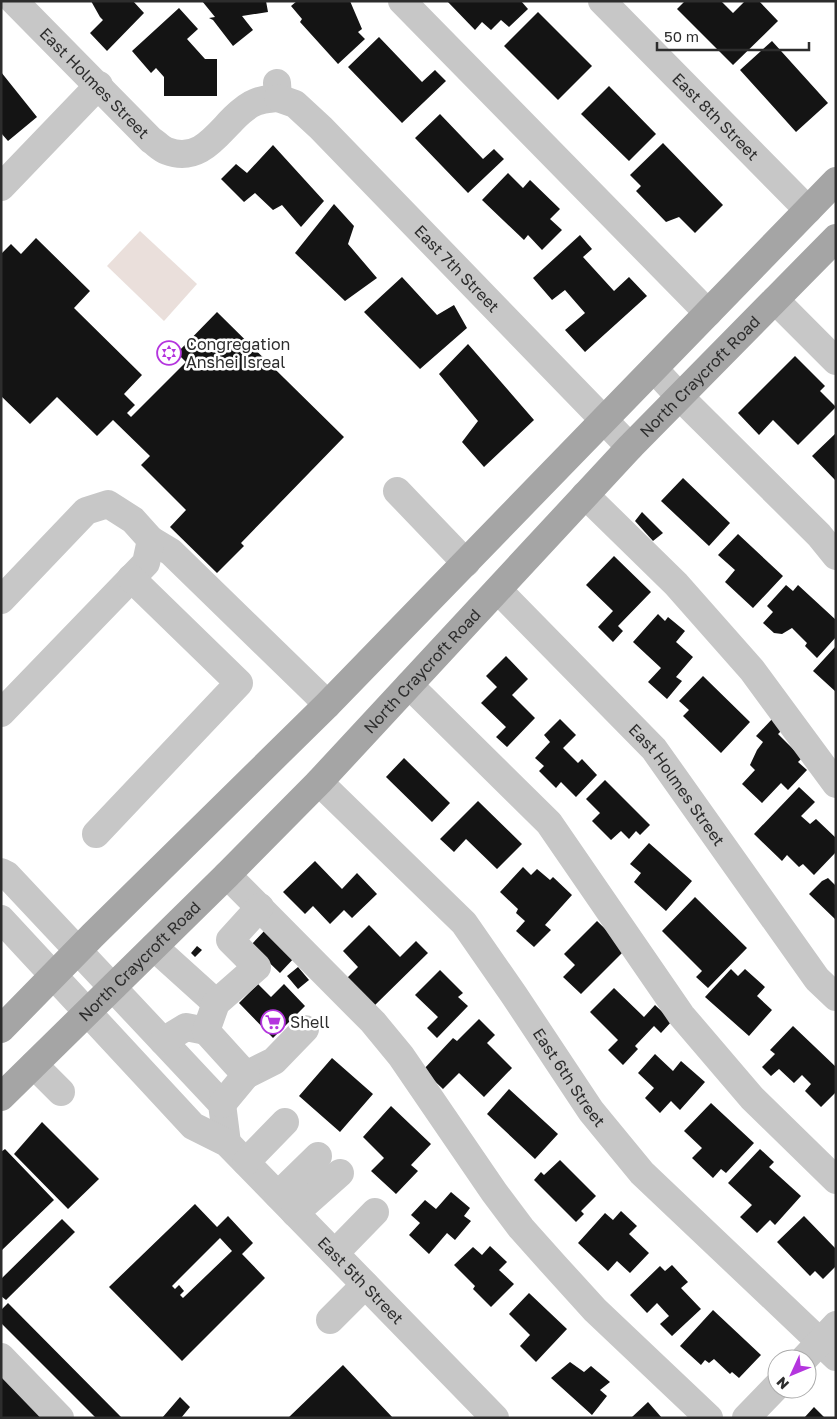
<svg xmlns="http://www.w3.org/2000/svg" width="837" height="1419" viewBox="0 0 837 1419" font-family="'Golos Text',sans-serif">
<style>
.green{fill:#eadfdb}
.building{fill:#141414;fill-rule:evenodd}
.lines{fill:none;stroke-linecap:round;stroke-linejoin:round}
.minor{stroke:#c7c7c7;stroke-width:28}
.major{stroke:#a5a5a5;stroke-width:28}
.labels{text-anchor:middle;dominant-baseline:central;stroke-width:5;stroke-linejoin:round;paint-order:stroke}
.street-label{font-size:16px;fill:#2d2d2d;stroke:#fff}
.poi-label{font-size:16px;fill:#2d2d2d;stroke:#fff;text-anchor:start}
</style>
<rect width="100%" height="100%" fill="#fff"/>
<path class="green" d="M140,231L197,284L164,321L107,266Z"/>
<path class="building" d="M91,1H133L144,13L107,51L90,33L103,20L100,17Z
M202,1H266L268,12L242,16L253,30L233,46L213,20L209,18L215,17Z
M297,1H350L362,29L358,32L365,39L338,64L300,22L302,19L291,6Z
M447,1H521L528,9L509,27L501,20L491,30L482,22L475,30Z
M685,1H721L733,13L745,1H759L778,21L733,65L677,9Z
M179,8L198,29L187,39L205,59H217V96H164V77L156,68L151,73L132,51Z
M538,12L592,66L558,100L504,46Z
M379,37L422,82L435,70L446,81L402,123L348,67Z
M772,41L828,103L796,132L740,70Z
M1,72L37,117L8,141L1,133Z
M609,86L656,134L629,161L581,114Z
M440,114L483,159L494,149L504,159L468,193L415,138Z
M663,143L723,205L695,233L679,217L666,222L636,191L641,186L630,175Z
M273,145L324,201L301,227L282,205L273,210L255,193L244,202L221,179L236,164L247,173Z
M508,173L523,188L530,180L560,209L550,219L562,230L542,250L528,235L524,240L482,200Z
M334,204L354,226L348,244L377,278L345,301L295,253Z
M580,235L592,249L583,257L614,291L629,277L647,296L585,352L565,330L585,313L565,290L552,300L533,278Z
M36,238L90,291L74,308L142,375L124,394L135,405L127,413L131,417L186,362L177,353L217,312L344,437L241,543L244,546L217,573L170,527L186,510L141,465L150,456L113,420L97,436L57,397L30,424L1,396V254L11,244L21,254Z
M402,277L437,315L454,305L467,328L420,369L364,312Z
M468,344L534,420L484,467L462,442L478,421L439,374Z
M795,356L825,386L820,391L836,407L798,445L773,420L759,435L738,413Z
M836,433V481L812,456Z
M683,478L730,523L709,546L661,501Z
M642,512L663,533L653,541L635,521Z
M738,534L783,576L753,608L725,582L735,570L718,555Z
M614,556L651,592L618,626L623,631L613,642L598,627L613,611L586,585Z
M786,585L793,591L798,585L836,620V637L817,658L805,646L807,643L792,628L782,634L774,633L763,623L773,612L767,606Z
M658,614L665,621L668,617L685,631L676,642L693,657L676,677L682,681L667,699L648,682L661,668L633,642Z
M836,646V692L813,671Z
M506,656L528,679L512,695L535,718L507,747L496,737L506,727L481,703L497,687L486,676Z
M703,676L750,722L721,753L683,716L689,710L679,701Z
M774,717L785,727L778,734L802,758L798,762L807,770L788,790L781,783L762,803L742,784L755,770L750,765L757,750L763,742L756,736Z
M560,719L576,735L563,748L578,763L582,759L597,775L576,797L561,782L556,788L539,771L544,766L535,758L550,742L544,735Z
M404,758L450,803L432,822L386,777Z
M605,780L650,825L640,835L636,831L629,839L621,831L611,840L592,821L600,813L586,799Z
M799,787L815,802L801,816L810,824L816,819L836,838V852L814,875L803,864L799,867L787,855L782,861L754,834Z
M478,801L522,844L497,869L466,839L454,852L440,839Z
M649,843L692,881L666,911L634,882L641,873L630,864Z
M315,861L342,889L357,873L377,894L352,918L344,910L330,924L313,906L305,914L283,892Z
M523,867L531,875L537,869L550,880L553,877L572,895L545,925L551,930L534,947L516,931L525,921L516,913L518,909L500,892Z
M828,878L836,886V920L809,894L822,881Z
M695,897L747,948L708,988L696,977L702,971L662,931Z
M597,921L626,949L581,994L563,977L575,965L564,954Z
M369,925L400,957L416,941L428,953L373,1007L346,979L358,967L343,951Z
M267,928L296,956L280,973L251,945Z
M197,946L202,950L195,957L191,953Z
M298,967L309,980L298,989L287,976Z
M731,969L738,976L745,969L765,987L757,996L772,1010L749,1036L705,997Z
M440,970L463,993L458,997L468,1006L437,1038L427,1028L438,1017L415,995Z
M258,984L271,997L284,984L305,1006L273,1038L239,1003Z
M614,988L644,1017L655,1005L672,1021L661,1033L654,1026L635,1046L638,1049L623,1065L608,1050L618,1040L590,1012Z
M479,1019L495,1035L487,1043L512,1068L484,1097L459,1073L443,1089L423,1070L453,1038L457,1041Z
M793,1026L836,1067V1092L821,1107L805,1091L811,1084L802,1075L794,1083L779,1069L771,1076L762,1067L775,1054L770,1050Z
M655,1054L673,1071L681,1061L705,1082L680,1110L671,1101L660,1113L645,1098L654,1088L638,1073Z
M332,1058L373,1094L340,1132L299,1096Z
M509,1089L558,1134L535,1159L487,1114Z
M711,1103L754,1143L726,1173L721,1169L713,1178L692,1158L702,1148L684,1131Z
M391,1106L431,1144L411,1165L418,1171L396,1194L371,1171L384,1158L363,1137Z
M42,1122L99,1179L68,1209L14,1154Z
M5,1149L54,1200L1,1251V1152Z
M760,1149L774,1162L769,1167L801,1196L775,1225L770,1220L757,1233L740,1217L752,1205L728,1183Z
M560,1160L596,1196L581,1211L584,1214L576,1222L534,1180L541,1172L544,1175Z
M451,1192L470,1208L464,1216L471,1221L455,1240L447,1233L429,1254L409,1235L420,1223L411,1215L425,1200L436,1209Z
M195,1204L217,1227L228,1216L253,1243L242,1254L265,1278L182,1361L109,1287ZM220,1238L232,1251L183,1298L180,1295L184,1291L179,1285L175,1289L172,1286Z
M621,1211L637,1226L629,1234L649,1253L630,1273L617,1261L608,1271L578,1243L605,1213L613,1220Z
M804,1216L836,1249L835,1257L836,1266L823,1279L815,1271L810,1276L777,1242Z
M62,1219L75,1232L6,1300L1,1296V1279Z
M490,1246L507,1262L499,1270L514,1284L491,1307L473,1289L475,1286L454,1265L473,1247L482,1255Z
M672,1265L688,1282L681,1288L701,1309L672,1336L660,1324L669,1316L657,1303L647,1313L630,1295L660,1266L665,1271Z
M529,1293L567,1329L536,1362L520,1346L530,1335L509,1314Z
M8,1303L122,1418H96L1,1323V1310Z
M713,1310L761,1355L739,1378L732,1372L730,1374L714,1359L709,1363L705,1360L701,1365L680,1346Z
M570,1362L584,1372L591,1366L610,1382L600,1390L607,1396L592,1415L551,1378Z
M343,1365L393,1418H288Z
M1,1375L42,1418H1Z
M180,1397L190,1407L181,1418H162Z
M648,1402L662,1418H631Z
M814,1407L825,1418H804Z"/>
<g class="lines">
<g class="minor">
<path id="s1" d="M14,1L151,140C156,143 161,149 167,151C198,163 215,137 234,118C240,112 248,105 256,102C263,99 271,99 278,98L277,83"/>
<path d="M402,1L708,313"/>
<path id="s2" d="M602,1L808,210"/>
<path id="s3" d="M278,98L295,104L321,128L630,447"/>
<path d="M1,187L99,85"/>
<path d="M775,300L836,361"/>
<path d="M654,369L680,397L819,535L836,556"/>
<path d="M397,491L466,563"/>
<path d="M585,495L676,584L752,670L836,784"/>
<path d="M151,540L171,552L316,693L327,705"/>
<path id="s4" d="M498,590L654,749L817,979L836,997"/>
<path d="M1,600L86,511L108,504L133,520L151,540L146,563L1,713"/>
<path d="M409,685L549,823L681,1015L752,1098L836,1180"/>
<path id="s5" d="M319,782L464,923L514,995L591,1111L642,1173L836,1357"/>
<path d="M96,834L239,683L131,578"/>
<path d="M1,872L7,875L222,1104L227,1143"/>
<path d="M227,875L373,1022L401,1056L494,1192L521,1228L555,1266L595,1310L709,1418"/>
<path id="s6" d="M1,919L193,1126L227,1143L495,1418"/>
<path d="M154,947L216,1003"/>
<path d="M163,1041L186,1027L206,1031"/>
<path d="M34,1065L61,1092"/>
<path d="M246,1075L274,1061L305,1029"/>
<path d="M222,1104L246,1075L206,1031L216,1003L257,967L230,940L260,907"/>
<path d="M246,1162L285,1122"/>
<path d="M278,1195L318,1156"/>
<path d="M295,1213L340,1173"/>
<path d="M335,1253L375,1212"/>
<path d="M330,1320L365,1285"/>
<path d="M1,1357L60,1418"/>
<path d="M804,1359L836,1325"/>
<path d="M746,1418L777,1386"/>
</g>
<g class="major">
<path d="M1,1029L93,935L327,705L836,181"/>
<path id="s7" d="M1,1097L227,875L319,782L630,447L836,238"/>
</g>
</g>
<defs>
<g id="synagogue-ring" transform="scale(1.25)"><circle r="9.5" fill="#fff" stroke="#b435de" stroke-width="1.5"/><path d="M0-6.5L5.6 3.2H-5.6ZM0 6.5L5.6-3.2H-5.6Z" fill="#b435de"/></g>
<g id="supermarket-ring" transform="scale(1.25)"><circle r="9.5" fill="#fff" stroke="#b435de" stroke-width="1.5"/><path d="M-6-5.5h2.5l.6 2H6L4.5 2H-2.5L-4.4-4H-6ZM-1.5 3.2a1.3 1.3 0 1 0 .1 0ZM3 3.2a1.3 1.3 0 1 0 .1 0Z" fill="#b435de"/></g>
</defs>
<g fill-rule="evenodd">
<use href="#synagogue-ring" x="169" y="353"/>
<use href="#supermarket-ring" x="273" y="1022"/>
</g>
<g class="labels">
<g class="street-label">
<text stroke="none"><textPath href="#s1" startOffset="115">East Holmes Street</textPath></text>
<text stroke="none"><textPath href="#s2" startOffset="162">East 8th Street</textPath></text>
<text stroke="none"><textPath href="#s3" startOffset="249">East 7th Street</textPath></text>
<text stroke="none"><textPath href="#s7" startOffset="1004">North Craycroft Road</textPath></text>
<text stroke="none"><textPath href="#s7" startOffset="599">North Craycroft Road</textPath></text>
<text stroke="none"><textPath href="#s4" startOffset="265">East Holmes Street</textPath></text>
<text stroke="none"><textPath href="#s7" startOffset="194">North Craycroft Road</textPath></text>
<text stroke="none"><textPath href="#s5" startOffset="389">East 6th Street</textPath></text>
<text stroke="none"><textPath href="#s6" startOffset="512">East 5th Street</textPath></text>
</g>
<g class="poi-label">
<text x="186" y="344">Congregation<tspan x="186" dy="18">Anshei Isreal</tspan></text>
<text x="290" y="1022">Shell</text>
</g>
</g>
<rect width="837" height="1419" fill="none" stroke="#2d2d2d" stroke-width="5"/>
<g transform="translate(792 1374) rotate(226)"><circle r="24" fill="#ffffff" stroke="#ababab"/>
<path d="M0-4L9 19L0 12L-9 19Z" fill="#b435de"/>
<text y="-8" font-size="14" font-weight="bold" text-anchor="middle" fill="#2d2d2d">N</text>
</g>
<path d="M657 42v8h152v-8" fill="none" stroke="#2d2d2d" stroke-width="2.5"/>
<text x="664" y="42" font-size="15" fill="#2d2d2d" stroke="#ffffff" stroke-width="4" paint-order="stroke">50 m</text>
</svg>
